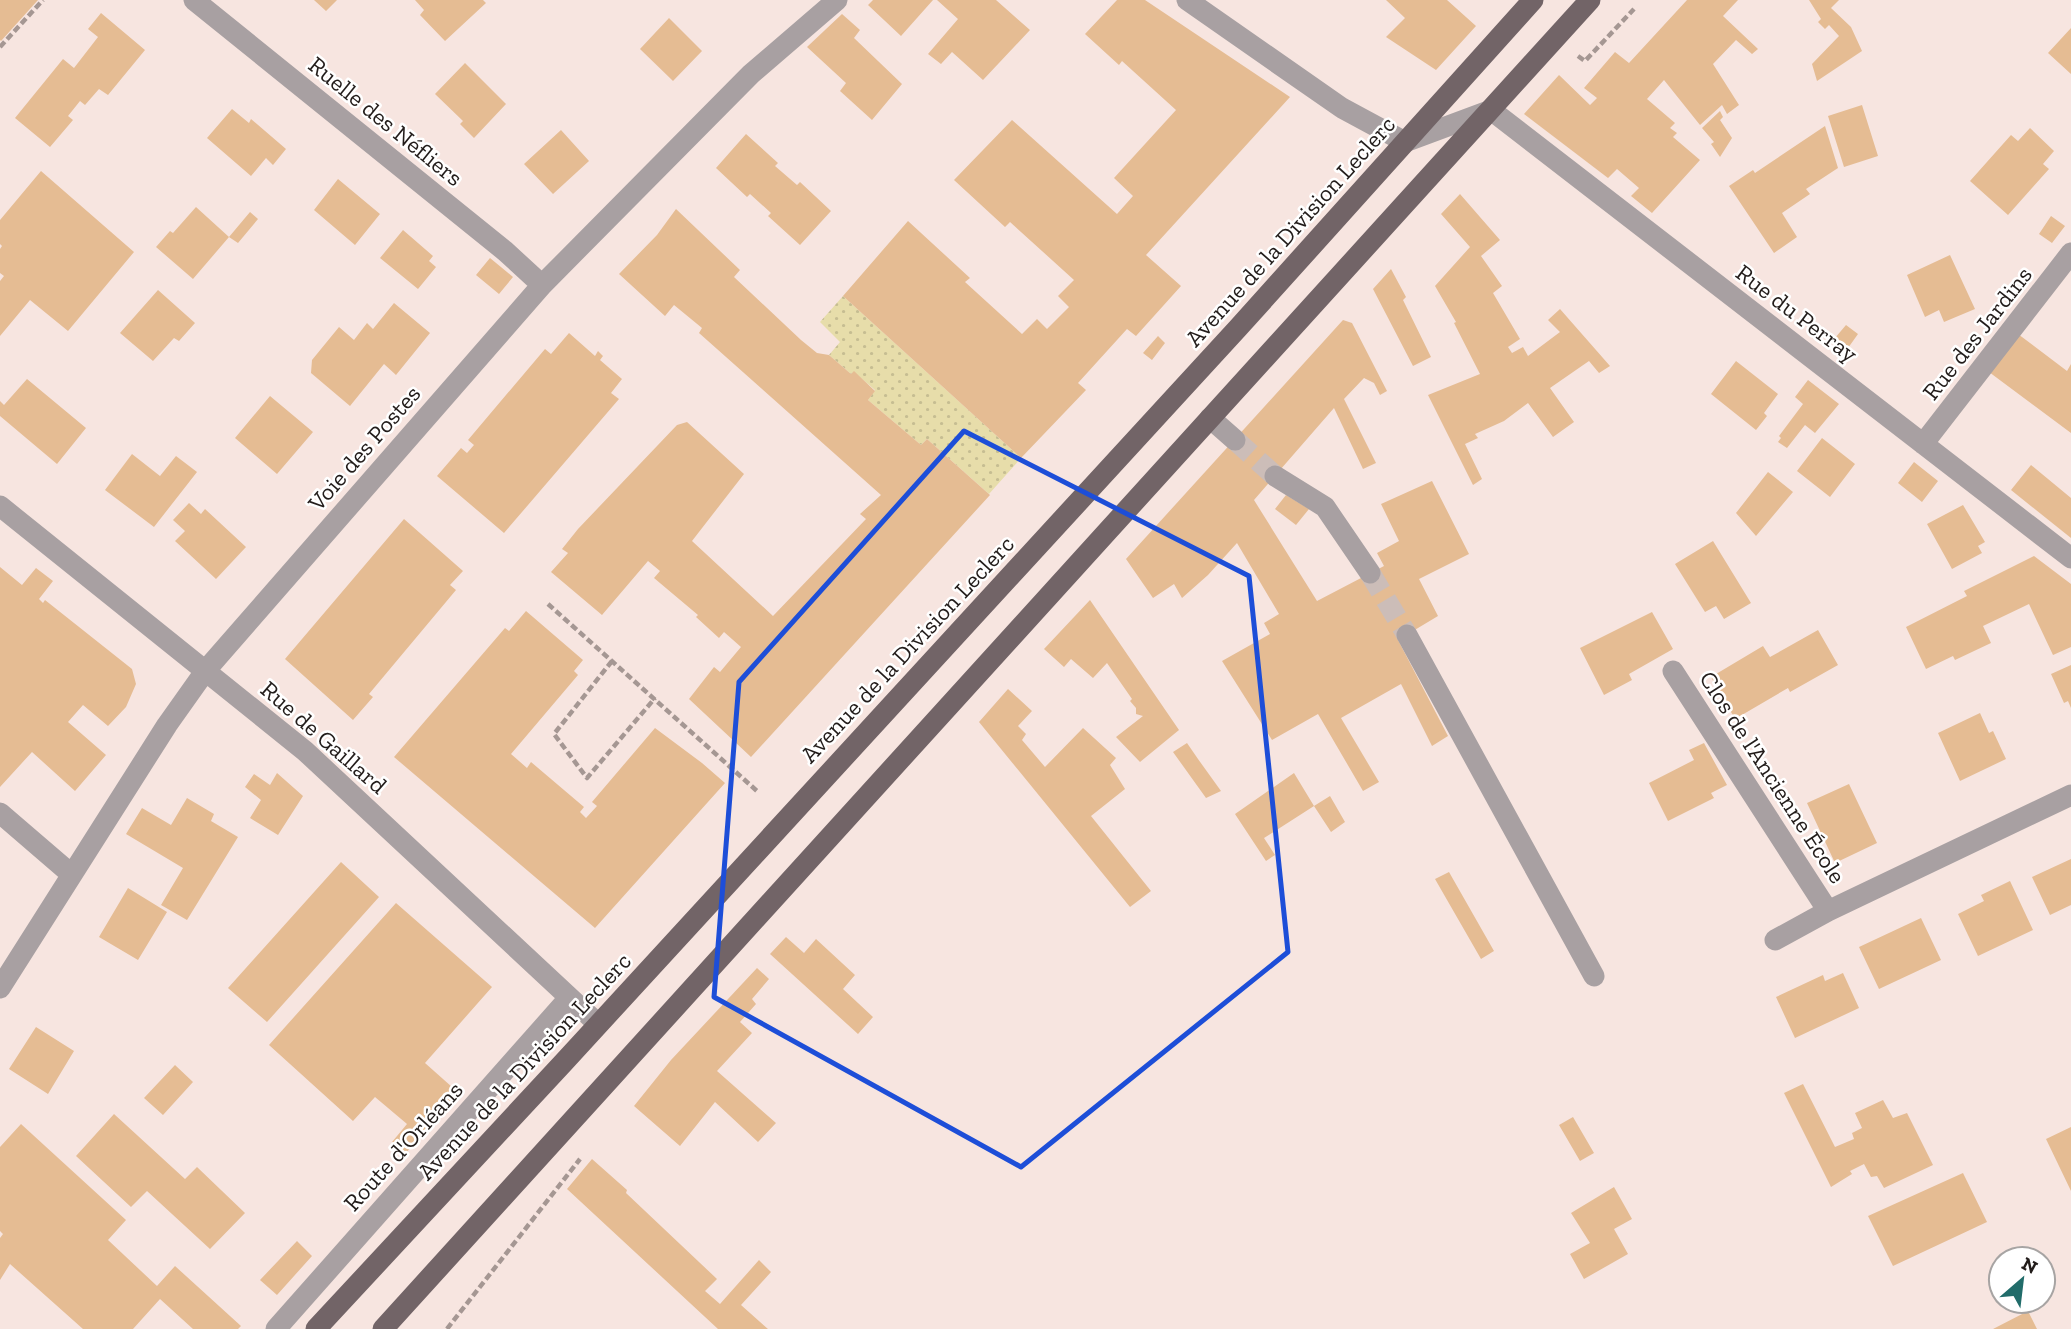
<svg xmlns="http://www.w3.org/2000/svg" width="2071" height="1329" viewBox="0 0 2071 1329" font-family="'Zilla Slab',serif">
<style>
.grass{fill:url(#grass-dots)}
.building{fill:#e5bc93}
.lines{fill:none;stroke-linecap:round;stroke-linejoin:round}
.minor-tunnel{stroke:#ccbdb8;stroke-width:21;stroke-dasharray:21 10;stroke-linecap:butt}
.path{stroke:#a59793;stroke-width:4.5;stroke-dasharray:7 3.5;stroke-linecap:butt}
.minor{stroke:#a8a0a2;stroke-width:21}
.major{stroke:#726467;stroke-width:21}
.marked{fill:none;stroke:#1d4ed8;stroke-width:5;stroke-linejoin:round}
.labels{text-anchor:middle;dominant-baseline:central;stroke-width:5;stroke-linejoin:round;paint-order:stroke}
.street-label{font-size:24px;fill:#221c1a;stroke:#fff}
</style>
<defs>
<pattern id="grass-dots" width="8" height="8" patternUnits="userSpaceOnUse" patternTransform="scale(1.75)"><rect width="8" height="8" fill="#e7ddaa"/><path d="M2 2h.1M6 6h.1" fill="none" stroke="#c6bd92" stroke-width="1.8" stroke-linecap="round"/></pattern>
</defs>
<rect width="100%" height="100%" fill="#f7e5e0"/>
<path class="grass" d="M843,296L1021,458L989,494L927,439L921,445L868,400L875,390L854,372L851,374L829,355L840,342L820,322Z"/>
<path class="building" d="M0,0H38L1,41L0,40Z
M314,0H337L326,11Z
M415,0H483L486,3L445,41L420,15L424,10Z
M873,0H933L901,36L868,5Z
M937,0H996L1030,30L983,80L952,52L941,64L928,54L958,19Z
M1117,0H1145L1290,97L1146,255L1181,286L1136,336L1127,329L1078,383L1086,390L1021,458L843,296L908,221L970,278L965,282L1022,334L1037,319L1047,329L1069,307L1058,296L1074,280L1010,222L1005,227L954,180L1012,120L1117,214L1133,196L1114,178L1176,110L1122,61L1119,65L1085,34Z
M1386,0H1447L1476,26L1436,70L1386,37L1405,18Z
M1687,0H1738L1723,16L1758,49L1752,54L1736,40L1713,64L1739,105L1727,114L1722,105L1700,125L1664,80L1647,99L1675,123L1670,128L1677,133L1673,137L1700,160L1652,213L1631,196L1639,188L1617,169L1608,178L1524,114L1559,75L1590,105L1597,98L1584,88L1615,52L1629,63Z
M1809,0H1839L1831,8L1851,27L1862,51L1817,81L1812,64L1839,36L1829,25L1825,29L1818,22L1821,19Z
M101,13L145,50L108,95L99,89L85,105L80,101L68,116L73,120L50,147L15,118L63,59L74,68L98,37L88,29Z
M842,14L860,30L854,38L902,84L872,120L840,91L846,83L807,47Z
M669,18L702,51L673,81L640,49Z
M2071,28V74L2048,53Z
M465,63L506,104L474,138L460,124L463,121L435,94Z
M1862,105L1878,156L1844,167L1828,116Z
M232,109L249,123L251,119L286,149L273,165L266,158L251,176L207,138Z
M1720,111L1723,117L1720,120L1732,138L1720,157L1711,144L1714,142L1702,128Z
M1825,126L1838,168L1806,189L1810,194L1782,213L1797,237L1774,253L1729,186L1753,170L1755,173Z
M2030,128L2054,151L2043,164L2049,169L2008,215L1970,181L2011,135L2018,141Z
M561,130L589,161L553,194L524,164Z
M746,134L778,163L775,166L797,185L800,182L831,211L800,245L768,216L771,213L750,194L747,197L716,168Z
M41,171L134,252L68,331L30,300L0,336V281L4,276L0,273V249L2,246L0,244V220Z
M338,179L380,214L355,245L314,210Z
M1460,194L1500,240L1481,256L1502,286L1493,293L1520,339L1508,347L1512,353L1523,347L1528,356L1560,332L1548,320L1560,309L1610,366L1599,373L1589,361L1550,388L1574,422L1553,437L1528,403L1504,421L1475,434L1478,438L1465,444L1482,479L1473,485L1428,395L1480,374L1454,323L1456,322L1435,286L1470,247L1441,214Z
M196,207L229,237L193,279L156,247L170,231L173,233Z
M676,209L740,270L734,277L801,340L817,353L829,355L851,374L854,371L875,391L868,400L921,445L927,439L990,495L751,757L689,699L714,667L720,672L741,647L724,632L719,638L696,617L698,615L654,578L660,571L648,561L602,615L551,572L568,553L562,549L578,529L677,425L687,422L744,474L692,541L773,616L866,519L860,514L881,495L699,333L702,328L674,305L665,316L619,274L657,235Z
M250,212L258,219L238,243L229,237Z
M2051,216L2065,226L2052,243L2039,234Z
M403,230L433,256L429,261L436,267L418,289L380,258Z
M1950,255L1975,309L1944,322L1939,310L1925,317L1907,275Z
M490,258L513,277L499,294L476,275Z
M1391,269L1406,297L1403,300L1431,357L1413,366L1373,289Z
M158,290L195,323L179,341L174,338L153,361L120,333Z
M394,303L430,333L396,375L384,364L350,406L311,373L312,360L339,327L354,340L367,323L373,329Z
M1343,320L1352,323L1387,391L1380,395L1374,383L1364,378L1344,399L1376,463L1363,469L1334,408L1254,500L1317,601L1384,566L1377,553L1399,541L1381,504L1432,481L1469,554L1419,579L1438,616L1398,640L1448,736L1432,746L1401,684L1341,718L1379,782L1363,791L1318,714L1272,740L1222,661L1270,634L1264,623L1279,614L1237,543L1208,575L1182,598L1174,584L1153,598L1126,559Z
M1846,325L1858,334L1848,348L1835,338Z
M569,333L595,356L598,351L603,356L600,360L622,379L611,393L619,399L504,533L437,476L461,448L467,453L474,445L468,440L545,349L551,354Z
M2018,334L2067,371L2071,364V433L1989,372Z
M1158,336L1165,343L1152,360L1143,353Z
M1736,361L1778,394L1764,413L1767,416L1756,430L1711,394Z
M27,379L86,428L57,464L0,416V401L4,405Z
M1808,380L1839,404L1815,433L1805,425L1787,448L1778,442L1781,438L1779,436L1803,404L1795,397Z
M270,396L313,432L277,474L235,438Z
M1822,438L1855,464L1830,497L1797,471Z
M132,454L160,476L176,456L197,472L154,527L105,490Z
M1914,462L1938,481L1922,502L1898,483Z
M2031,465L2071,498V538L2011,490Z
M1768,472L1793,492L1756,536L1736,513Z
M1286,495L1309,509L1296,525L1275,509Z
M189,503L201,514L205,509L246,547L216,579L175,541L185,531L173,520Z
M1963,505L1985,542L1978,546L1982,553L1952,569L1927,524Z
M404,519L463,571L450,585L456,590L369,694L373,697L353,720L285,659Z
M1713,541L1751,603L1724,619L1716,606L1705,612L1675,564Z
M2034,556L2071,584V647L2053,655L2029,604L1983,626L1991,643L1955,660L1953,656L1926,669L1906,627L1967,596L1964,591Z
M0,567L22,585L36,568L53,581L39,599L43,603L45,600L132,669L136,684L126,707L108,726L83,705L68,722L106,755L75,791L32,752L0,787Z
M1090,600L1179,730L1140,762L1116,737L1143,716L1136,714V708L1130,701L1132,699L1107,663L1093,678L1071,659L1064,667L1044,649Z
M526,611L583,660L574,671L578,675L511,754L527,768L531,762L584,807L580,812L586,818L597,806L592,802L655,728L702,763L725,783L595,928L394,757L505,628L509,631Z
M1652,612L1673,649L1629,674L1632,680L1604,695L1580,648Z
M1818,630L1838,665L1790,692L1788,688L1735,719L1711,677L1763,646L1770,657Z
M2071,665V708L2068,701L2064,703L2051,674Z
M1008,689L1032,711L1018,726L1026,734L1022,740L1045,767L1083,728L1116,758L1110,765L1125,789L1091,816L1151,891L1130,907L979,722Z
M1980,713L1989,733L1993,731L2006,759L1960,781L1938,733Z
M1187,743L1198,759L1221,791L1206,798L1173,752Z
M1704,743L1727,785L1711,793L1714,798L1668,821L1649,783L1694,760L1689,750Z
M277,773L303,796L278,835L250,818L261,800L245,787L254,774L270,785Z
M1294,773L1314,806L1264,838L1275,855L1266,861L1235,814Z
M1849,784L1877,843L1835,863L1807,803Z
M1330,796L1345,822L1331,832L1314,806Z
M187,798L214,814L211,821L238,837L187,920L161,905L183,868L126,834L142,808L171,825Z
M2071,859V905L2050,915L2032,877Z
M341,862L379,897L267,1022L228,988Z
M1449,872L1494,951L1481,959L1435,879Z
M2010,881L2033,930L1978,956L1958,914L1984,901L1981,895Z
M128,888L167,912L138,960L99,937Z
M396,903L492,987L425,1063L461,1095L423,1138L421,1136L405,1154L392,1142L407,1124L375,1097L353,1121L269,1045Z
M1921,918L1941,960L1879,989L1859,947Z
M786,937L804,953L816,939L855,975L843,989L873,1017L858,1034L770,954Z
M757,968L769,979L752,999L756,1004L740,1022L752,1033L717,1071L776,1123L758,1142L715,1102L680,1146L634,1106L671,1060Z
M1843,973L1859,1008L1795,1038L1776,997L1823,975L1825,981Z
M36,1027L74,1051L48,1094L9,1069Z
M175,1065L193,1082L163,1115L144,1098Z
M1803,1084L1835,1147L1854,1139L1852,1133L1862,1128L1855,1113L1883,1100L1893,1118L1907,1113L1933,1165L1884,1188L1877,1176L1871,1177L1864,1164L1850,1171L1852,1174L1831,1187L1784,1093Z
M114,1114L185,1179L197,1167L245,1213L210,1249L147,1191L131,1207L76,1156Z
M1573,1117L1594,1153L1580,1161L1559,1125Z
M21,1124L126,1220L108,1240L157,1286L175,1266L241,1326L238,1329H193L160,1299L133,1329H83L10,1264L0,1280V1238L3,1234L0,1231V1147Z
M2071,1127V1191L2046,1139Z
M592,1159L627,1190L626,1193L717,1279L705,1291L720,1304L759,1260L771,1272L741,1305L768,1329H718L567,1189Z
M1963,1173L1987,1222L1893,1266L1868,1216Z
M1614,1187L1632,1219L1614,1229L1628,1254L1584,1279L1570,1254L1590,1243L1571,1213Z
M297,1241L312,1256L277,1295L260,1280Z
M2028,1311L2037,1329H1993Z"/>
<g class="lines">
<path class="minor-tunnel" d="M1235,440L1275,476
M1370,573L1407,635"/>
<path class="path" d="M0,47L43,0
M1578,56L1585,61L1634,9
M548,604L757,791
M612,661L554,734L587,778L655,698
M447,1329L580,1159"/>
<path class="minor" d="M194,0L505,251L542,285
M1187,0L1342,108L1405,142L1491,110L2071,558
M1210,418L1235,440
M1923,444L2071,253
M1275,476L1325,507L1370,573
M0,506L305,751L598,1024
M1407,635L1594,976
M1673,671L1828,911L2071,795
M0,813L71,874
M1775,940L1828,911
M0,988L167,725L206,670L542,285L751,74L837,0
M276,1329L569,998"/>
<path class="major" d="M316,1329L564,1062L1238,328L1533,0
M383,1329L1590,0"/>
</g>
<path class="marked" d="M964,431L1249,576L1288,952L1021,1167L714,997L739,682Z"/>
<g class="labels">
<g class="street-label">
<text transform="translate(386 121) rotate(39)">Ruelle des Néfliers</text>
<text transform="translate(1290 231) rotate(-48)">Avenue de la Division Leclerc</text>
<text transform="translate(1797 313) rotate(37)">Rue du Perray</text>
<text transform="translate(1977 333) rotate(-52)">Rue des Jardins</text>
<text transform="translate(364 448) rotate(-49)">Voie des Postes</text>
<text transform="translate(907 649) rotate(-47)">Avenue de la Division Leclerc</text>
<text transform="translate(324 737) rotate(41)">Rue de Gaillard</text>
<text transform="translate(1773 777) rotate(57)">Clos de l'Ancienne École</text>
<text transform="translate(524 1066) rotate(-47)">Avenue de la Division Leclerc</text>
<text transform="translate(403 1146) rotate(-48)">Route d'Orléans</text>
</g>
</g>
<g transform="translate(2022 1280) rotate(28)"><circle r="33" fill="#ffffff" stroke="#a7a4a3" stroke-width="2"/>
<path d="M0-5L12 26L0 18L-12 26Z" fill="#216c6a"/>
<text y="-10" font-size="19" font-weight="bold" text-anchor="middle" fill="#221c1a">N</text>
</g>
</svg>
